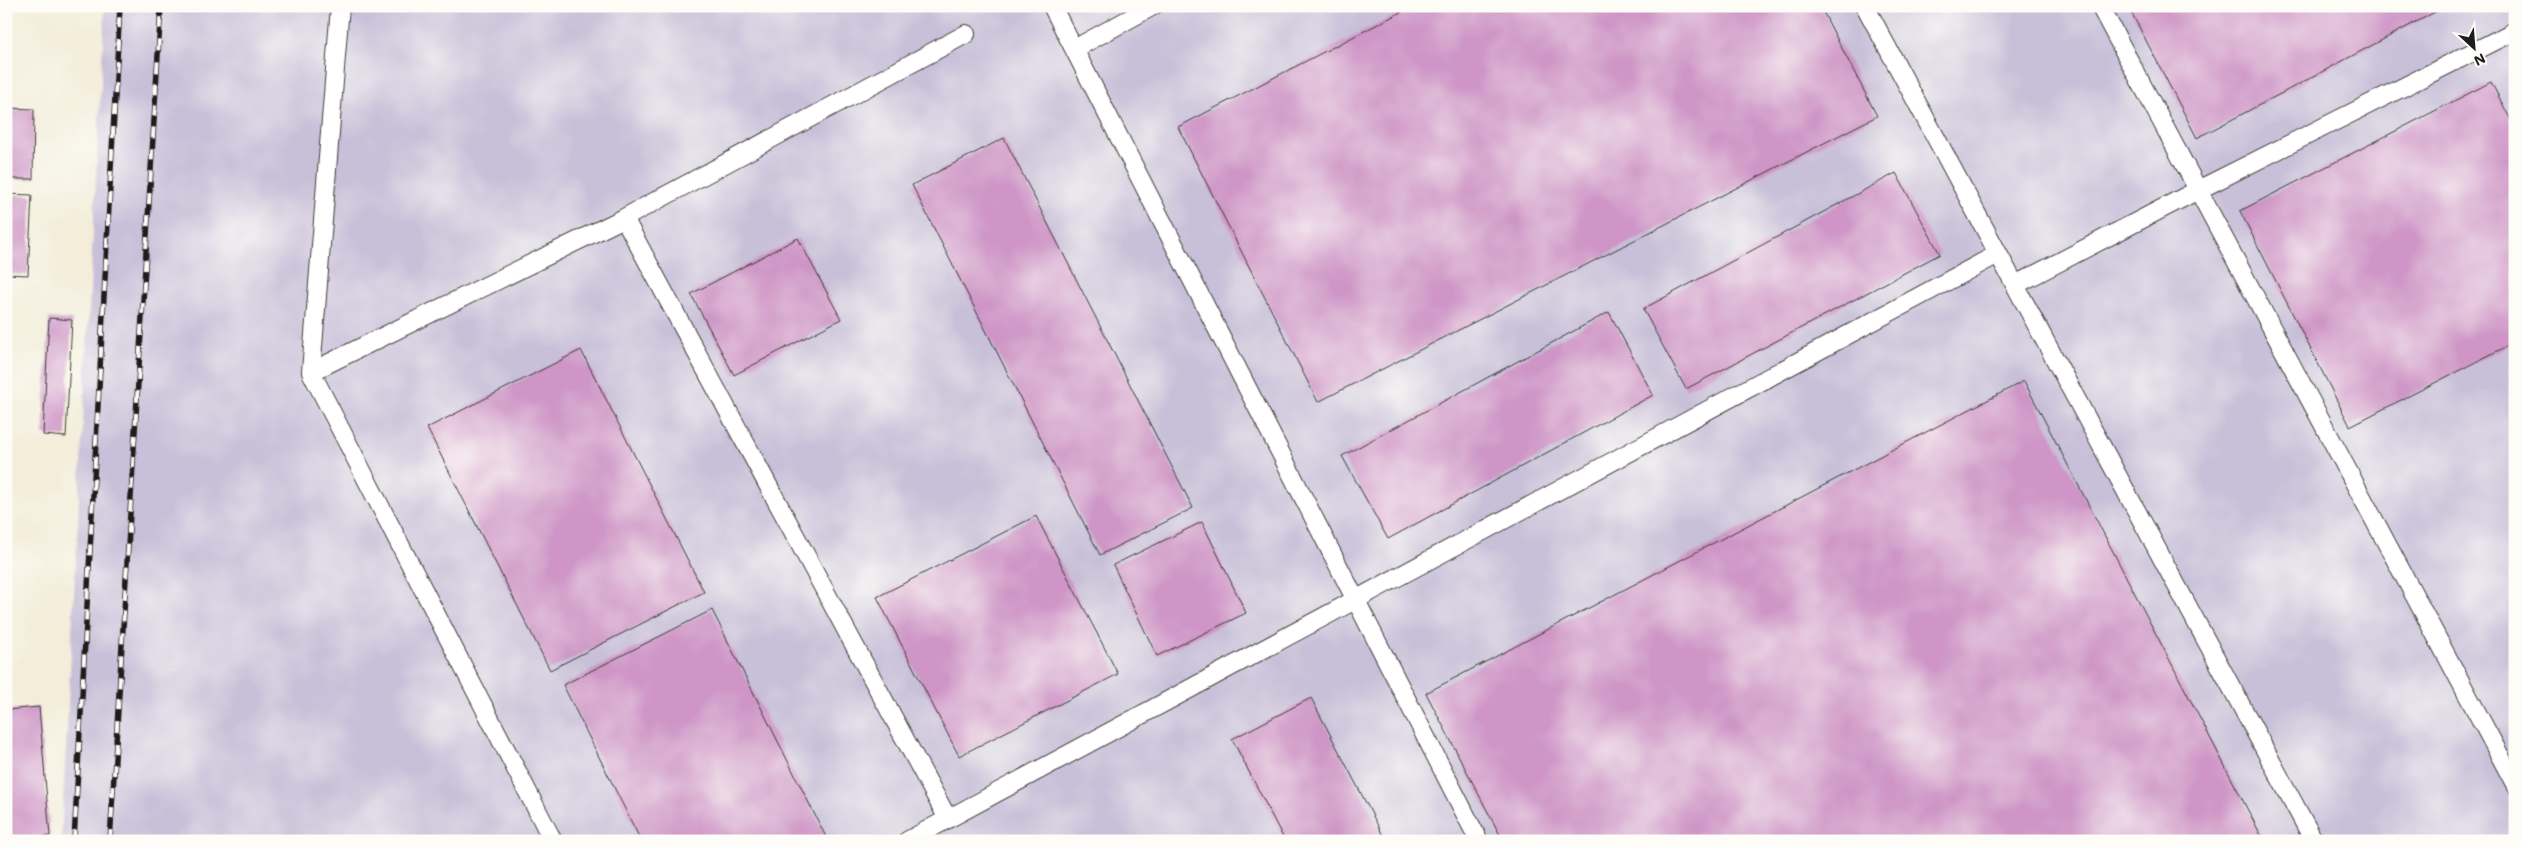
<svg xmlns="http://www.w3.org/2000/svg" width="2521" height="847" viewBox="0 0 2521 847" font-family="Mali,sans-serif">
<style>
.industrial{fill:#c8bfd8}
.building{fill:#ce95c6}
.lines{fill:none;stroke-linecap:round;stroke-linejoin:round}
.service-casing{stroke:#3c3b38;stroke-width:20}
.service{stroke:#fff;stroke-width:18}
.rail-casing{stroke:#1c1c1c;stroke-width:5.5}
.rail{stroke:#fdfcf7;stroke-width:4;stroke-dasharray:11;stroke-linecap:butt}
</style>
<rect width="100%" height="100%" fill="#fdfcf7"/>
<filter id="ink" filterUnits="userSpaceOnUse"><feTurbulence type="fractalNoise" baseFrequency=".02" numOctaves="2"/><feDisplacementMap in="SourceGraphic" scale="10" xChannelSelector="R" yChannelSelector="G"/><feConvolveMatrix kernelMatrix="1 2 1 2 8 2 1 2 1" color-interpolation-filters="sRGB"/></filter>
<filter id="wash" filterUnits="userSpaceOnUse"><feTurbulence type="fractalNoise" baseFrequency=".0096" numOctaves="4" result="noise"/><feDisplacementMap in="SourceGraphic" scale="20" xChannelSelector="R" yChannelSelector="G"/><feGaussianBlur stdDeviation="1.12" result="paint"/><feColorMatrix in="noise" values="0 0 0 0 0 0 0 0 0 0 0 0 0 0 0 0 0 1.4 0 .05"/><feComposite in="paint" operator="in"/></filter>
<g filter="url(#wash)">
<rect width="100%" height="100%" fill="#f3edd9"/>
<path class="industrial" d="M105,6H2515V841H61Z"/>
<g id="blocks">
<path class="building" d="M1413,6H1820L1877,116L1318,402L1178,127Z
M2128,6H2435L2437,11L2197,138Z
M2491,82L2515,128V342L2350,426L2240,211Z
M6,108L34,109L33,179H6Z
M1004,138L1193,508L1100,555L912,185Z
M1896,173L1940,254L1686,389L1643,309Z
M6,194L32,195L28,275L6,274Z
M798,238L841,319L734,375L691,294Z
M1609,312L1653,395L1388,539L1342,456Z
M49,318L72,320L66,437L43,435Z
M581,350L704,592L550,670L427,428Z
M2024,381L2264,841H1503L1426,693Z
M1036,516L1118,674L959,756L877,597Z
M1202,522L1246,613L1157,656L1113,565Z
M712,610L828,841H641L563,685Z
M1311,698L1386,841H1285L1232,739Z
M39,707L50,836L6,840V710Z"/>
</g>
</g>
<g filter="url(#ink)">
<use href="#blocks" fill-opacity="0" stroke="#3c3b38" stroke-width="1"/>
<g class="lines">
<g class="service-casing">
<path id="service" d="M340,6L311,372L553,841
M1052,6L1479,841
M1865,6L2314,841
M2100,6L2515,784
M1074,49L1153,6
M624,218L948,819
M2015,285L2198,190L2515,31
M311,372L624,218L966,34
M907,841L1998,254"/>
</g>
<use href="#service" class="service"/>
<g class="rail-casing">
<path id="rail" d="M74,841L120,6
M110,841L161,6"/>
</g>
<use href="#rail" class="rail"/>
</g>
</g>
<rect width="2521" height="847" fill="none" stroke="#fdfcf7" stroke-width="25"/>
<g transform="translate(2474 48) rotate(154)" stroke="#fdfcf7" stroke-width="4" paint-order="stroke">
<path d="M0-4L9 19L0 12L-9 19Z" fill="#1c1c1c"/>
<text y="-8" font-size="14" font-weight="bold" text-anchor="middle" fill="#1c1c1c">N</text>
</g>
</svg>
